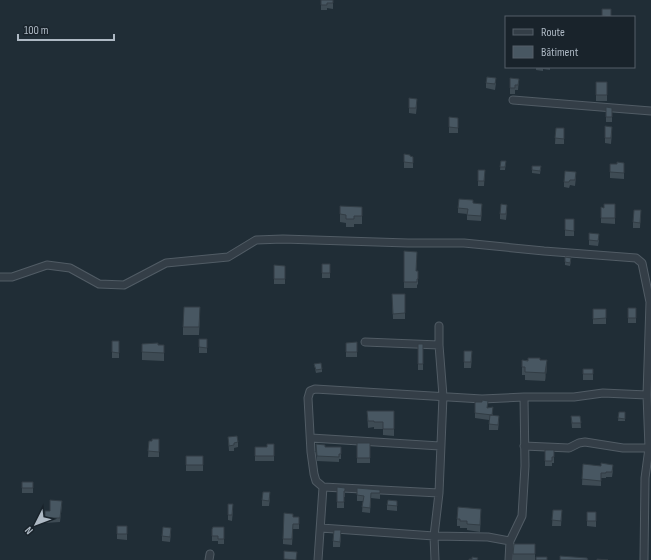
<svg xmlns="http://www.w3.org/2000/svg" width="651" height="560" viewBox="0 0 651 560" font-family="'Sofia Sans Condensed',sans-serif">
<style>
.lines{fill:none;stroke-linecap:round;stroke-linejoin:round}
.street-casing{stroke:#515c65;stroke-width:9}
.street{stroke:#343e47;stroke-width:7}
.wall{fill:#3e4b54}
.shaded-wall{fill:#323d45}
.building{fill:#485762;stroke:#323d45}
</style>
<rect width="100%" height="100%" fill="#202d36"/>
<g class="lines">
<g class="street-casing">
<path id="street" d="M513,100L651,111
M0,277H12L47,265L70,268L99,284L124,285L166,263L228,257L256,240L283,239L408,243H464L544,251L636,258L642,263L650,302L647,395L649,448L645,478L644,560
M365,342L439,345
M311,438L440,446
M524,446L569,448L579,443L585,442L623,448H651
M323,487L439,493
M321,528L434,536L488,537L510,541
M209,560L210,554
M318,560L323,487L316,481L314,474L311,452L308,398L310,391L315,389L482,399L524,397
M435,560L434,536L439,493L443,396L439,345V326
M509,560L510,541L522,516L525,466L524,397H574L603,393L647,395"/>
</g>
<use href="#street" class="street"/>
</g>
<path class="wall" d="M321,0H333V9L327,8V10H321Z
M536,67H550V70L543,69V71L536,70Z
M510,78L519,79L518,90H515V94H510Z
M596,82H607V101H596Z
M486,83H496L495,90L486,88Z
M417,104L416,114L409,113V108Z
M606,107L612,108V122H606Z
M449,117L458,118V133H449Z
M556,128H564V144H555Z
M612,132L611,144L605,143V138Z
M404,154L413,157V168H404Z
M501,161H506L505,170H500Z
M610,164H617L624,168V179L610,178Z
M532,166H541L540,174L532,173Z
M478,170H485L484,186H478Z
M576,177L575,186L570,185L569,188L564,187V182Z
M473,204L482,210L481,221L467,220V214L458,213V208Z
M615,204V224L601,223V207L604,208Z
M507,210L506,220L500,219V214Z
M641,210L640,228H633V222Z
M340,214L362,215V224H354V227H346V223L340,222Z
M565,219H574V236H565Z
M589,240H599L598,246L589,245Z
M404,251L417,257L416,271H418V285L417,284V288H404Z
M571,261L570,266L565,265V262Z
M322,264H330V278H322Z
M274,265L285,266V284H274Z
M392,294H405V319H393Z
M628,308H636V323H628Z
M593,309H606V324H593Z
M200,315L199,335H183V327Z
M199,339H207V353H199Z
M112,341H119V358H112Z
M357,342V357H346V343Z
M142,344L164,345V361L142,360Z
M418,344H423V370H418Z
M464,351L472,356L471,368H464Z
M522,360H540L547,368L545,381L525,380V375H522Z
M314,364L322,369V372L316,373Z
M583,369H593V380H583Z
M475,402L488,408L493,415L499,421L498,430H489V420L475,418Z
M367,411H394V436L383,435V429H374V427L368,428Z
M619,412H625V421H618Z
M571,416H580L581,428H572Z
M228,437L238,442V447L234,448V451H229Z
M159,439V457H148L149,441H152Z
M357,443H370V463H357Z
M274,444V461H255V447H267Z
M316,444L325,447H341V459H339V462L317,461Z
M545,450H554V463H552V466H545Z
M186,456H203V471H186Z
M583,464L613,470L612,477H606V478H601V486L582,485Z
M22,482H33V493H22Z
M337,487L345,488V497H344V508H337Z
M357,488L380,490V499L371,498L370,513L362,512L363,501H357Z
M270,498L269,506H262V500Z
M62,505L60,522L45,523V511H50Z
M387,505L397,506V511L387,510Z
M233,510L232,521L228,520V515Z
M553,510H562L561,526H552Z
M587,512H596V527L587,526Z
M481,515L480,532L467,530V528H460V526H457V519Z
M293,517H299V529H293L292,545L283,544V539Z
M117,526H127V540L117,539Z
M224,527V544H218V541H212V529Z
M171,533L170,542L162,541V536Z
M341,536L340,547H333V541Z
M535,544V560H513V554Z"/>
<path class="shaded-wall" d="M547,360V368L545,381V373Z"/>
<path class="building" d="M321,0H333V3H327V5H321Z
M602,9H611V17L602,16Z
M487,77L496,78L495,84L486,83Z
M510,78L519,79L518,85H515V88H510Z
M596,82H607V95H596Z
M409,98L417,99L416,108H409Z
M606,107L612,108V117H606Z
M449,117L458,118V128L449,127Z
M605,126L612,127L611,138H605Z
M556,128H564V139L555,138Z
M404,154L410,155V156L413,157V163L404,162Z
M501,161H506L505,167H500Z
M617,162L624,163V173L610,172V164H617Z
M532,166H541L540,171L532,170Z
M478,170H485L484,181H478Z
M565,171L576,172L575,180H570L569,182H564Z
M459,199L473,200V203L482,204L481,216L467,215L468,209L458,208Z
M501,204L507,205L506,214H500Z
M604,204H615V218H601V207L604,208Z
M340,206L362,207V216H354V219H346V215L340,214Z
M634,210H641L640,223L633,222Z
M565,219H574V231L565,230Z
M589,233L599,234L598,241L589,240Z
M404,251L417,252L416,271H418V279H417V282H404Z
M565,257L571,258L570,263L565,262Z
M322,264H330V273H322Z
M274,265L285,266V279H274Z
M392,294H405V313L393,314Z
M184,307H200L199,327H183Z
M628,308H636V318H628Z
M593,309H606V318L593,319Z
M199,339H207V348L199,347Z
M112,341H119V353L112,352Z
M357,342V352H346V343Z
M158,343V345H164V353L142,352V344Z
M418,344H423V364H418Z
M464,351H472L471,362H464Z
M528,358H540V360H547L545,373L525,372V367H522V360L528,361Z
M321,363L322,369L316,370L314,364Z
M583,369H593V374H583Z
M482,400L488,401L487,408L493,407L492,415L475,413V402H482Z
M367,411H394V429H383V422H374V421H368Z
M619,412H625V419L618,418Z
M490,415L499,416L498,425L489,424Z
M571,416H580L581,423H572Z
M237,436L238,442L234,443V445L229,446L228,437Z
M152,439H159V452L148,451L149,441H152Z
M357,443H370V458H357Z
M267,444H274V456H255V447H267Z
M316,444L325,445V447H341V454H339V457L317,456Z
M545,450H554V457H552V461H545Z
M186,456H203V465H186Z
M601,463L613,465L612,472H606V473H601V481L582,479L583,464L601,466Z
M22,482H33V488H22Z
M337,487L345,488V491H344V502H337Z
M357,488L380,490V493H371L370,508L362,507L364,496L357,495Z
M263,492H270L269,501L262,500Z
M50,500L62,501L60,518H45V511H50Z
M388,500L397,501V506L387,505Z
M228,504H233L232,515H228Z
M458,507L481,509L480,525L467,524V521H460V519H457Z
M553,510H562L561,521L552,520Z
M587,512H596V521H587Z
M284,513L293,514V517H299V524H293L292,539H283Z
M117,526H127V534H117Z
M163,527L171,528L170,537L162,536Z
M213,527H224V539H218V536H212V529Z
M334,530H341L340,542L333,541Z
M514,544H535V554H513Z
M284,551L297,552L296,560L284,559Z
M560,556L587,558L588,560H560Z
M472,557L478,558L477,560H469V559H472Z
M536,557H547V560H536Z
M597,559L608,560H597Z"/>
<rect x="505" y="16" width="130" height="52" fill="#19232b" stroke="#555f68"/>
<rect x="513" y="29" width="20" height="6" fill="#343e47" stroke="#555f68"/>
<text x="541" y="36" font-size="12" fill="#aeb9c4">Route</text>
<rect x="513" y="46" width="20" height="12" fill="#485762" stroke="#555f68"/>
<text x="541" y="56" font-size="12" fill="#aeb9c4">Bâtiment</text>
<g transform="translate(36 524) rotate(228)" stroke="#19232b" stroke-width="3" paint-order="stroke">
<path d="M0-3L7 15L0 10L-7 15Z" fill="#aeb9c4"/>
<text y="-6" font-size="11" font-weight="bold" text-anchor="middle" fill="#aeb9c4">N</text>
</g>
<path d="M18 34v6h96v-6" fill="none" stroke="#aeb9c4" stroke-width="2"/>
<text x="24" y="34" font-size="12" fill="#aeb9c4" stroke="#19232b" stroke-width="3" paint-order="stroke">100 m</text>
</svg>
